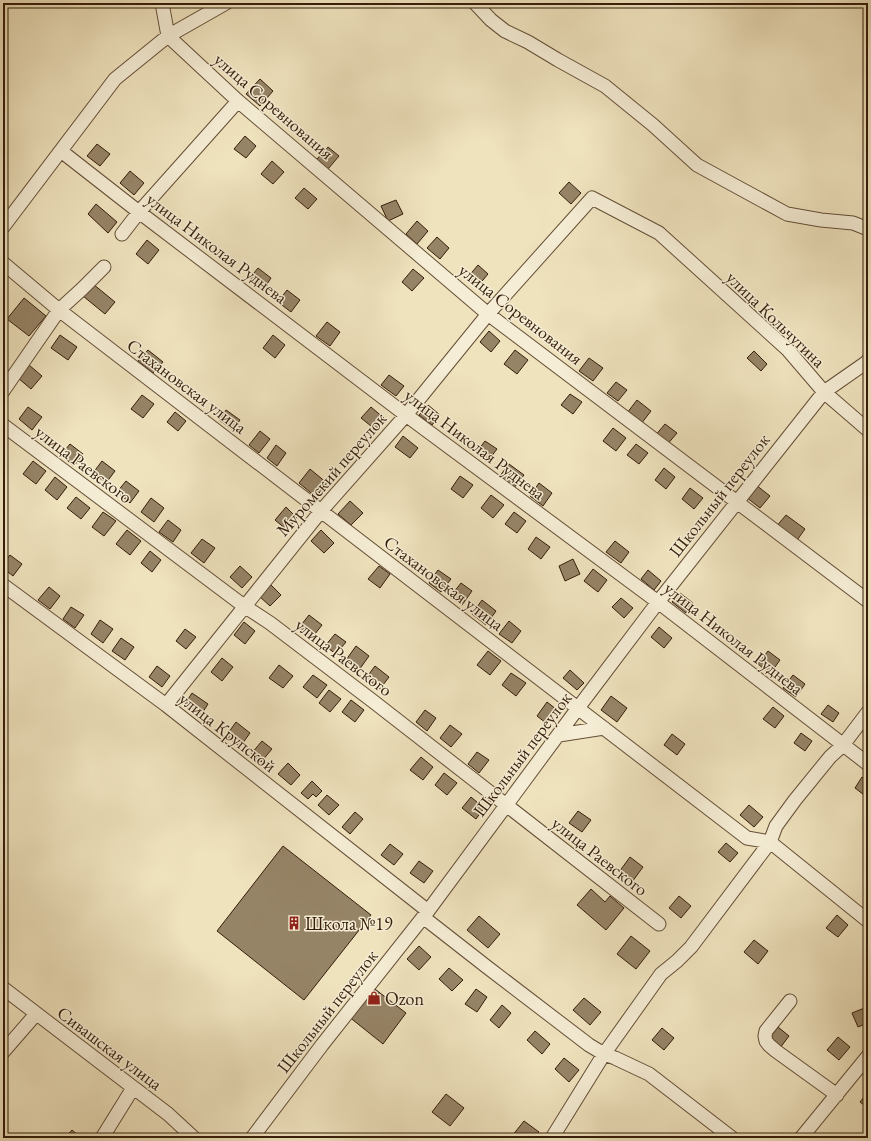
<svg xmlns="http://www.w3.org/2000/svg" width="871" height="1141" viewBox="0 0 871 1141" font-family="'EB Garamond',serif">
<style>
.building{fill:#968467;stroke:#351d09}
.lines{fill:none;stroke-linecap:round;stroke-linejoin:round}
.minor-casing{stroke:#644e36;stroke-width:15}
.minor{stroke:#f5edd5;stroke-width:13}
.labels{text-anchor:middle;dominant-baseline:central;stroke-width:3;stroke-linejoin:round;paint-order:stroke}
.street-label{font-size:18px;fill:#351d09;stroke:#f5edd5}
.poi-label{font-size:18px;fill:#351d09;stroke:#f5edd5;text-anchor:start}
</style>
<rect width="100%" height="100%" fill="#efe3be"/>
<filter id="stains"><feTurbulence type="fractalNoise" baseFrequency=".005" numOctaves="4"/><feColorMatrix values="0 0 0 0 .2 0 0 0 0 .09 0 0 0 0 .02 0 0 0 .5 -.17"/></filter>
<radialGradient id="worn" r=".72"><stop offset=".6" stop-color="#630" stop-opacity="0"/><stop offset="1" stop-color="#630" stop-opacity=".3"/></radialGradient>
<path class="building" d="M260,79L273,91L260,106L246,94Z
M245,136L256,146L246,158L234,149Z
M97,144L110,154L100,166L87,156Z
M328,147L339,156L328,169L317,159Z
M272,161L284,172L273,184L261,174Z
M130,171L144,183L134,195L120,183Z
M569,182L581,193L571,204L559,193Z
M304,188L317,199L308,209L295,198Z
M396,200L403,214L388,221L381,206Z
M96,204L117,222L108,233L88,214Z
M417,221L428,231L417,244L406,234Z
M437,237L449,248L440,259L427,248Z
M147,240L159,250L148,264L136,254Z
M478,265L488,274L478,286L468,277Z
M258,268L271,278L263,290L249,279Z
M413,269L424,278L412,291L402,282Z
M93,284L115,302L105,314L83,296Z
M287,290L300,300L291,312L278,302Z
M24,298L46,316L29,336L7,319Z
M327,322L340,332L330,346L316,336Z
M489,331L500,341L491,352L480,342Z
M60,335L77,347L68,360L51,348Z
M273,335L285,345L275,358L263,348Z
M148,350L163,362L153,373L138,361Z
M515,350L528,360L517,374L504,364Z
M754,351L767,364L761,371L747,358Z
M589,358L603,368L593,381L579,371Z
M29,365L42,376L31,389L18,378Z
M389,375L404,386L396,396L381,385Z
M616,382L627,390L618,401L607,393Z
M570,394L582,402L573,414L561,405Z
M142,395L154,404L143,418L131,409Z
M637,400L651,411L641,424L627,413Z
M428,405L440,415L432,425L419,415Z
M28,407L42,417L32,430L19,419Z
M371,407L385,419L376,430L361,418Z
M226,410L240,420L233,430L219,420Z
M175,412L186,421L178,431L167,422Z
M665,424L677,433L666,446L654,437Z
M613,428L626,438L616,451L603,441Z
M260,431L270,439L259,453L249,445Z
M403,436L418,448L410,458L395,447Z
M485,441L497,449L487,462L476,453Z
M70,444L83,454L74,466L61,455Z
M636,444L648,453L639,464L627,455Z
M276,445L286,453L277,466L267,458Z
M33,461L46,471L36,484L23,474Z
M102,461L115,471L106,483L93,473Z
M509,464L524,475L514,488L499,477Z
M664,468L675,477L666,489L655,480Z
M310,469L327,483L316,497L299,483Z
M460,476L473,485L463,498L451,489Z
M55,477L67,487L57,500L45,490Z
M126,481L139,491L130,503L117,492Z
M539,483L552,493L543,506L530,496Z
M756,485L770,496L760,508L746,497Z
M690,488L703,498L694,509L682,499Z
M491,495L504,505L493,518L481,508Z
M76,497L90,508L81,519L67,508Z
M151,498L164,508L154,522L141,512Z
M350,501L363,513L351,525L338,514Z
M286,507L297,518L287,530L275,520Z
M103,512L116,521L104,536L92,527Z
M514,512L526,521L517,533L505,524Z
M786,515L805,529L795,543L775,528Z
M168,520L181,530L173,542L159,532Z
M127,530L141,541L130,555L116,544Z
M321,530L334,543L324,553L311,541Z
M536,537L550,547L541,559L528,549Z
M202,539L215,548L204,563L191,553Z
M615,541L629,552L621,563L606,552Z
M150,551L161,560L152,572L141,563Z
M10,555L22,564L13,576L3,568V564Z
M573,559L580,574L565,581L559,566Z
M240,566L252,577L242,588L230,577Z
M379,566L390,574L380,588L368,579Z
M593,569L607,580L598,592L584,581Z
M438,570L451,579L441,592L429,583Z
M648,570L661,581L654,590L641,579Z
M461,583L472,591L462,605L450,597Z
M270,584L281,595L270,606L259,596Z
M49,587L60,596L50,609L38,600Z
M680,593L693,603L686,613L672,602Z
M621,598L633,608L624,618L612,607Z
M482,600L496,611L486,625L472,614Z
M71,607L84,615L75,628L63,619Z
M309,615L322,625L311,639L298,629Z
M100,620L113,629L103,643L91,634Z
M509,621L521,631L512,643L499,634Z
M244,622L255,631L245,644L234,635Z
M659,627L672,638L664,648L651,637Z
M185,629L196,637L186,649L176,641Z
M335,634L346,642L336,654L325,646Z
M121,638L134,647L125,660L112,651Z
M356,646L369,656L359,670L346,660Z
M488,651L501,661L490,675L477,665Z
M768,651L780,660L770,674L758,664Z
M222,658L233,667L222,681L211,672Z
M279,665L293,676L283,688L269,678Z
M157,666L170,676L162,687L149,677Z
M375,666L389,677L380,689L366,678Z
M570,670L584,683L577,690L563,678Z
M511,673L526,683L516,696L502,685Z
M313,675L327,685L317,698L303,687Z
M793,675L805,684L796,697L783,688Z
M329,690L341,699L330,712L319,703Z
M192,693L208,704L201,715L185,704Z
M611,696L627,708L617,722L601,710Z
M351,700L364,710L355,722L342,712Z
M547,702L556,709L546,723L537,716Z
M828,705L839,713L833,722L821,714Z
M773,707L784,716L775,728L763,719Z
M425,710L436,718L427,731L416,722Z
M236,722L250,733L240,747L226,736Z
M450,725L462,734L451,747L440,738Z
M801,733L812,741L805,751L794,743Z
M672,734L685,744L677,755L664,745Z
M262,741L272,749L261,762L251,754Z
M477,752L489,760L479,773L468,764Z
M421,757L433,767L423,780L410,770Z
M288,763L300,775L291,785L278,774Z
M444,773L457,783L447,795L435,785Z
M862,777L868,781V798L855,788Z
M312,781L322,791L316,797L313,794L308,799L301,793Z
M327,795L339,805L329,815L318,805Z
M471,797L484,808L476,819L462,808Z
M749,805L763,817L754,827L740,815Z
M578,811L591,820L582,832L569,823Z
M355,812L363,819L350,834L342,827Z
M726,843L738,853L730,862L718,852Z
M390,844L403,854L394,865L381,855Z
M283,846L371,915L304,1000L217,931Z
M630,857L643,867L632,882L619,872Z
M419,861L433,871L424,883L410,873Z
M591,889L605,902L610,896L624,908L606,930L577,905Z
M679,896L691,906L681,918L669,908Z
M837,915L848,925L838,937L826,928Z
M479,916L500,934L488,948L467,930Z
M631,936L650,951L636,969L617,954Z
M754,940L768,951L758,964L744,952Z
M419,946L431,957L419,970L407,959Z
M449,968L463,980L452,991L439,979Z
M371,986L406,1013L383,1044L348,1016Z
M476,989L487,997L477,1012L465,1004Z
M584,998L601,1012L590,1025L573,1010Z
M502,1005L511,1013L499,1028L490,1020Z
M867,1007L868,1023L858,1027L852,1013Z
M778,1027L789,1036L780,1048L769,1039Z
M662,1028L674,1038L664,1050L652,1040Z
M535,1031L550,1044L542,1054L527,1040Z
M838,1037L850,1047L839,1060L827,1050Z
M564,1058L579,1070L569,1082L555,1069Z
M868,1092V1108L860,1102Z
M446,1094L464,1108L450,1126L432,1112Z
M524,1121L539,1132L534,1138H514L512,1136Z
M72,1130L80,1137L79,1138H71L67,1136Z"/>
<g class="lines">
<g class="minor-casing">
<path id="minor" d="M162,3L168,36
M475,3L491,20L505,31L528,42L558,60L605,86L653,125L697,165L787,214L821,220L853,223L868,229
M168,36L238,101L488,314L868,601
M61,151L139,212L406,415L658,602L868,764
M3,227L115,79L168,36L226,3
M122,234L139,212L238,101
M3,263L59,310L747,838L770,842L868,921
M3,391L59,310L82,289L104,267
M3,425L244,606L270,623L374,702L659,924
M3,585L166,705L428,911
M166,705L321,511L406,415L488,314L592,198L659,233L788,350L824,392L868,430
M559,735L604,728
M423,917L487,967L589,1045L604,1054L661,974L677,961L691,947L770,842L776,826L795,800L830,757L843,745L868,712
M3,988L168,1114L194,1138
M790,1001L766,1031L765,1036L766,1041L769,1045L776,1051L837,1095
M3,1052L36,1014
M102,1138L133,1088
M252,1138L322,1045L428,911L578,708L658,602L737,502L824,392L867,362L868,360
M552,1138L604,1054L615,1058L649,1074L732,1138
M801,1138L868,1056"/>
</g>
<use href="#minor" class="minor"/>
</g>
<defs>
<g id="building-bare" transform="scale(1.08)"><path d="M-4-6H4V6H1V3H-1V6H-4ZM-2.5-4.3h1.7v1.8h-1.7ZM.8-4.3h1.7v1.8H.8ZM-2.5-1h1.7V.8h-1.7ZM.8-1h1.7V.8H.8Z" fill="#8f2418" stroke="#f5edd5" stroke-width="2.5" paint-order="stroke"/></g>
<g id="shop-bare" transform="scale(1.08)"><path d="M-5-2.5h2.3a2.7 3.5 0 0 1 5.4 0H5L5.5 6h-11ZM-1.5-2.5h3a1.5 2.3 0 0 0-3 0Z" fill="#8f2418" stroke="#f5edd5" stroke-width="2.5" paint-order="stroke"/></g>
</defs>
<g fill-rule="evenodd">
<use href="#building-bare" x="294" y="923"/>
<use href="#shop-bare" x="374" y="998"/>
</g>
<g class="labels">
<g class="street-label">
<text transform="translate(274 106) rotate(41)">улица Соревнования</text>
<text transform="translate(217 248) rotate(37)">улица Николая Руднева</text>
<text transform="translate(521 314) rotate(38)">улица Соревнования</text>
<text transform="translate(776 319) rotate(44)">улица Кольчугина</text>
<text transform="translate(187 386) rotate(37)">Стахановская улица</text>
<text transform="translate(475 444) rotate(37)">улица Николая Руднева</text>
<text transform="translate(84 464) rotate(37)">улица Раевского</text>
<text transform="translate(331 474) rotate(-49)">Муромский переулок</text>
<text transform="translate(719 495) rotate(-52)">Школьный переулок</text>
<text transform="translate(444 583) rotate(37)">Стахановская улица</text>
<text transform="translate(734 638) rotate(38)">улица Николая Руднева</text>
<text transform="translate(344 657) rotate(37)">улица Раевского</text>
<text transform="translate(228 732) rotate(38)">улица Крупской</text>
<text transform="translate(522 754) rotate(-53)">Школьный переулок</text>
<text transform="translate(600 856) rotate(38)">улица Раевского</text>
<text transform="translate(327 1011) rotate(-52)">Школьный переулок</text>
<text transform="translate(110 1048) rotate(37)">Сивашская улица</text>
</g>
<g class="poi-label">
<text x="305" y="923">Школа №19</text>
<text x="385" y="998">Ozon</text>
</g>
</g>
<rect width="871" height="1141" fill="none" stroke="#efe3be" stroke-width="16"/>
<rect x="4" y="4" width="863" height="1133" fill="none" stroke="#351d09" stroke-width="2"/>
<rect x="8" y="8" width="855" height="1125" fill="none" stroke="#351d09"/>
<rect width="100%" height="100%" filter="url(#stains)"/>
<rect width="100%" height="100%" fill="url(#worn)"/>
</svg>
